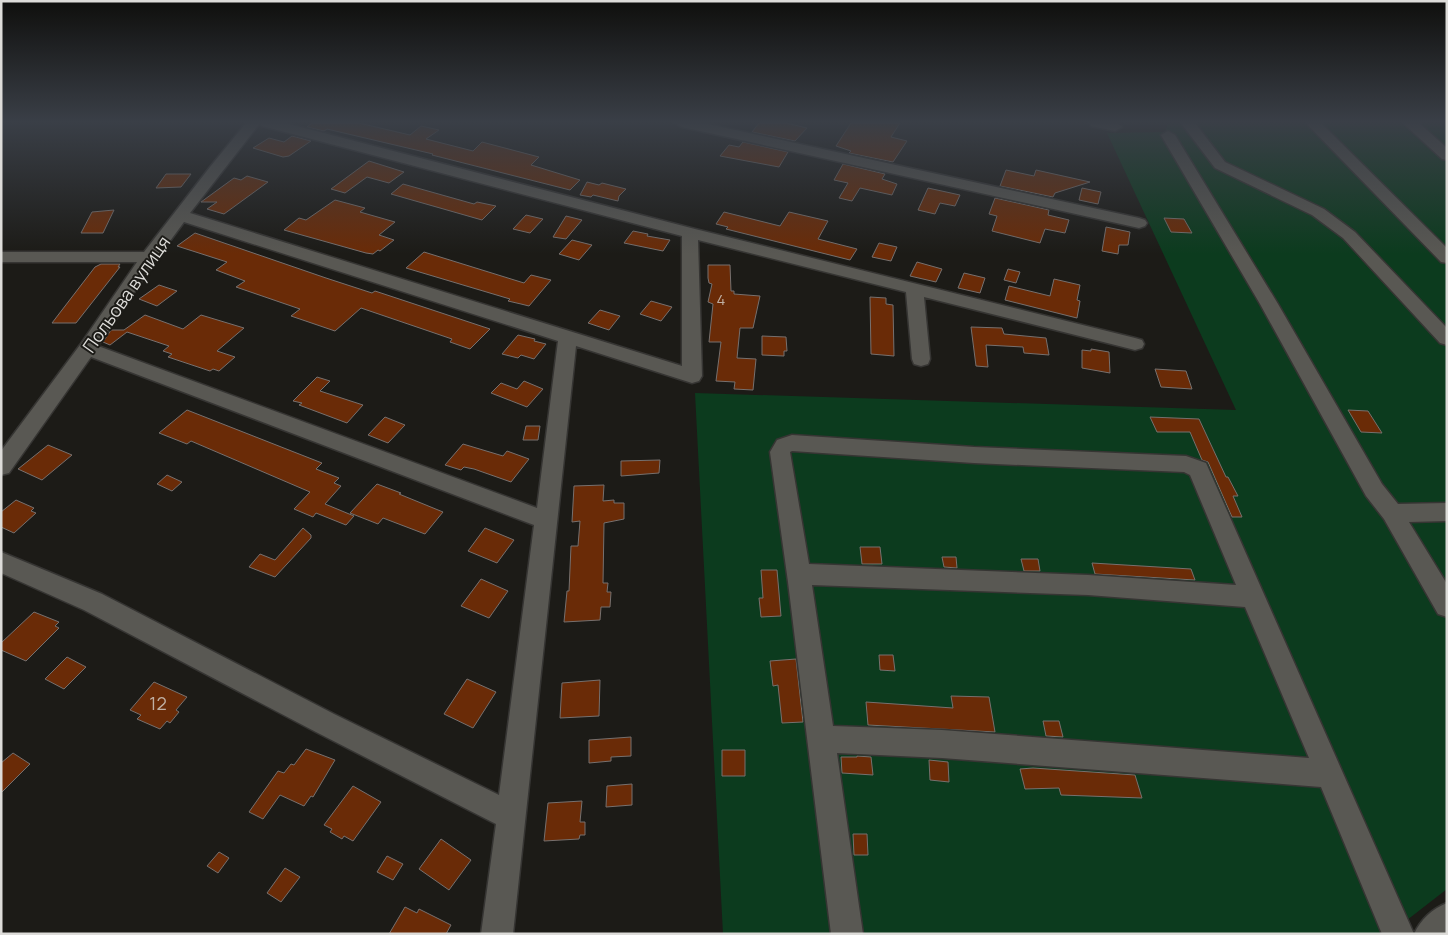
<svg xmlns="http://www.w3.org/2000/svg" width="1448" height="935" viewBox="0 0 1448 935" font-family="Manrope,sans-serif">
<style>
.green{fill:#0c3b1e}
.building{fill:#6a2b07;stroke:#76706e}
.lines{fill:none;stroke-linecap:round;stroke-linejoin:round}
.minor-casing{stroke:#363533;stroke-width:3}
.minor{fill:#595853;fill-rule:evenodd}
.labels{text-anchor:middle;dominant-baseline:central;stroke-width:4;stroke-linejoin:round;paint-order:stroke}
.number-label{font-size:15px;fill:#c0b0a4}
.street-label{font-size:18px;fill:#dddcd9;stroke:#1c1b17}
.near-number-label{font-size:18px;fill:#c0b0a4}
</style>
<rect width="100%" height="100%" fill="#1c1b17"/>
<path class="green" d="M1168,123H1447V889L1389,934H723L695,393L1236,410L1107,133L1165,132Z"/>
<path class="building" d="M312,123H359L410,135L421,126L439,130L426,139L473,151L482,142L539,157L531,165L580,180L570,190L432,155L433,154L327,129L324,131L307,127Z
M759,123H786L807,128L795,141L752,132Z
M851,123H900L891,137L907,141L893,162L849,153L851,151L836,146Z
M292,136L311,141L289,156L283,157L253,148L269,138L284,142Z
M743,142L788,152L779,167L720,156L729,145L739,147Z
M369,161L404,172L389,183L367,177L345,193L331,189Z
M843,164L885,174L882,179L897,184L892,195L860,188L852,201L839,198L848,183L834,180Z
M1006,170L1034,176L1036,170L1090,182L1055,193L1053,197L1000,186Z
M166,174H191L181,187L156,188Z
M247,176L268,182L224,214L207,209L217,202H201L234,178L241,180Z
M587,182L599,185L602,183L626,189L619,196L618,201L593,195L591,197L580,195Z
M403,184L474,204L477,202L496,206L482,220L391,194Z
M928,188L960,195L955,206L940,203L935,214L918,210Z
M1082,188L1101,192L1098,204L1079,200Z
M995,198L1049,210L1048,215L1069,220L1065,233L1045,229L1040,243L992,231L997,216L989,214Z
M335,200L365,208L360,212L395,222L379,235L394,240L380,251L378,250L373,254L366,253L284,230L299,218L306,220Z
M114,210L103,233H81L92,212Z
M724,212L780,226L789,212L828,221L818,239L857,249L850,260L726,229L728,227L716,224Z
M526,215L543,219L530,233L513,229Z
M566,216L582,220L566,239L553,237Z
M1164,218L1184,219L1192,233L1171,232Z
M1106,227L1130,232L1128,245H1119L1118,254L1102,251Z
M633,231L648,234L647,236L670,240L663,251L624,243Z
M195,233L326,278L372,293L375,291L490,329L470,349L450,342L452,339L361,308L335,331L291,316L300,309L236,287L245,281L216,270L227,262L177,246Z
M572,240L592,245L579,260L559,254Z
M879,243L897,247L891,261L872,257Z
M424,252L524,283L531,275L551,280L529,306L521,304L508,301L510,299L406,268Z
M917,262L942,269L936,282L910,276Z
M101,264H120L118,267H120L76,323H52L95,267Z
M708,265H730L731,291H734V294L760,296L753,328H740L737,358L756,359L753,390L734,389L735,382L716,381L721,342H709L713,304L708,302L712,284L709,283L708,278Z
M1008,269L1020,272L1016,283L1004,280Z
M964,273L985,278L980,293L958,288Z
M1054,279L1080,285L1077,300L1080,301L1077,318L1005,300L1009,286L1050,296Z
M159,285L177,291L157,306L139,299Z
M870,297L886,298V304L893,305L894,356L871,354Z
M651,301L672,307L661,321L640,314Z
M600,310L620,316L609,330L588,323Z
M145,315L183,329L201,315L244,328L217,351L235,357L219,371L213,369L210,371L168,357L172,354L163,351L169,346L127,332L110,345L103,342L111,330H124Z
M971,327L1002,328L1004,334L1046,338L1049,355L1024,353L1023,347L986,345L988,367L976,366Z
M518,335L535,339L534,341L546,344L534,359L521,355L518,358L502,354Z
M762,336L786,337L787,351H784V356L762,355Z
M1091,349L1109,352L1110,373L1082,368V350L1091,351Z
M1155,369L1186,371L1192,389L1161,387Z
M317,377L330,381L320,391L363,405L347,423L299,405L302,403L293,401Z
M524,381L543,389L527,407L491,393L501,383L517,389Z
M187,410L322,463L316,469L339,478L334,483L341,486L325,504L354,516L346,525L316,513L313,517L294,509L310,492L191,441L187,444L159,433Z
M1348,410L1368,411L1382,433L1361,432Z
M385,417L405,425L388,443L368,435Z
M1150,417L1199,419L1226,477H1228L1238,496H1233L1242,517H1232L1208,462L1202,460L1190,432H1157Z
M526,426H540L538,440H523Z
M463,444L503,456L507,451L529,459L511,482L474,469L464,467L461,470L445,465Z
M48,445L72,455L42,480L18,469Z
M660,460L659,473L621,476V461Z
M167,475L182,482L172,491L157,484Z
M377,484L401,493L399,494L443,512L425,534L383,518L378,524L350,513Z
M604,485L603,501L614,500V503H624V519L604,523L603,583H608L607,592H611L610,607H601L600,620L564,622L567,591H569L571,546H578L580,521L572,522L574,486Z
M16,500L34,508L31,511L36,513L14,533L1,527V512Z
M303,528L311,535V538L275,577L249,567L260,554L275,560Z
M485,528L514,540L497,563L468,551Z
M860,547H880L882,564H862Z
M942,557H956L957,568L944,567Z
M1021,559H1038L1040,571H1024Z
M1092,563L1191,569L1195,580L1095,574Z
M761,570H777L781,616L761,617L759,598H763Z
M481,579L508,591L489,618L461,606Z
M34,612L59,622L55,626L59,628L26,661L1,650V643Z
M879,655H893L895,671L880,670Z
M67,657L86,667L64,689L45,679Z
M796,659L803,722L782,723L778,685L773,686L770,661Z
M467,679L496,692L473,728L444,714Z
M600,680L599,716L560,718L562,683Z
M154,682L187,697L176,710L179,712L170,723L167,721L160,729L137,719L141,715L130,710Z
M951,696L989,697L995,732L868,725L866,702L953,708Z
M1043,721H1059L1063,737L1046,736Z
M631,737V756L611,757V761L589,763V740Z
M306,749L335,760L313,797L311,796L304,806L280,795L263,819L249,812L278,771L284,773L291,764L294,765Z
M722,750H745V776H722Z
M13,753L30,764L1,793V763Z
M857,756L871,757L873,775L842,773L841,757H857Z
M929,760L948,762L949,782L930,780Z
M1033,768L1135,775L1142,798L1061,795L1059,788L1025,789L1020,769Z
M632,784V805L606,807L607,786Z
M353,786L381,802L353,841L344,836L342,839L330,832L332,829L324,825Z
M582,801L580,822H585V835H580L579,839L544,841L548,803Z
M853,834H867L868,855H854Z
M441,839L471,860L449,890L419,869Z
M219,852L229,858L218,873L207,866Z
M387,856L403,864L393,880L377,872Z
M285,868L300,877L281,902L267,893Z
M405,907L417,913L419,909L451,925L446,934H389Z"/>
<g class="lines">
<g class="minor-casing">
<path id="minor" d="M246,123H285L695,229L1135,338L1142,340L1144,344L1142,348L1135,350L924,297L930,359L928,364L921,366L914,364L912,359L906,292L698,240L702,376L699,381L692,383L576,346L513,934H481L496,824L316,732L84,610L1,573V552L102,594L334,714L499,795L534,525L91,357L9,473L1,475V451L80,345L137,262H1V252H144L210,167ZM260,123L262,126L682,236V366L190,213ZM184,222L558,341L537,508L98,346L156,260Z
M675,123H703L1139,218L1145,220L1147,223L1145,226L1139,228L682,127Z
M1089,123H1117L1122,127L1115,131L1091,126Z
M1181,123H1195L1225,162L1324,209L1355,232L1447,328V345L1440,343L1343,238L1312,215L1215,168Z
M1306,123H1321L1447,248V263L1441,262Z
M1403,123H1419L1447,148V160L1442,159Z
M1168,131L1175,135L1278,304L1382,484L1398,504L1447,503V521L1409,522L1447,584V617L1438,614L1384,519L1366,496L1260,304L1161,135Z
M792,435L974,447L1186,456L1206,463L1414,934H1382L1321,787L942,758L837,753L863,934H831L788,582L770,452L777,440ZM792,451L974,463L1184,472L1190,475L1236,585L1088,575L809,564L790,452ZM812,585L1088,595L1245,607L1309,758L942,730L833,726Z
M1447,903V934H1414C1421,919 1432,909 1447,903Z"/>
</g>
<use href="#minor" class="minor"/>
</g>
<linearGradient id="sky" x2="0" y2="1"><stop stop-color="#0f0f0d"/><stop offset="0.48" stop-color="#3a3f47"/><stop offset="1" stop-color="#3a3f47" stop-opacity="0"/></linearGradient>
<rect width="1448" height="254" fill="url(#sky)"/>
<g class="labels">
<g class="number-label">
<text x="721" y="299">4</text>
</g>
<g class="street-label">
<text transform="translate(126 294) rotate(-55)">Польова вулиця</text>
</g>
<g class="near-number-label">
<text x="158" y="703">12</text>
</g>
</g>
<rect width="1448" height="935" fill="none" stroke="#dddcd9" stroke-width="5"/>
</svg>
